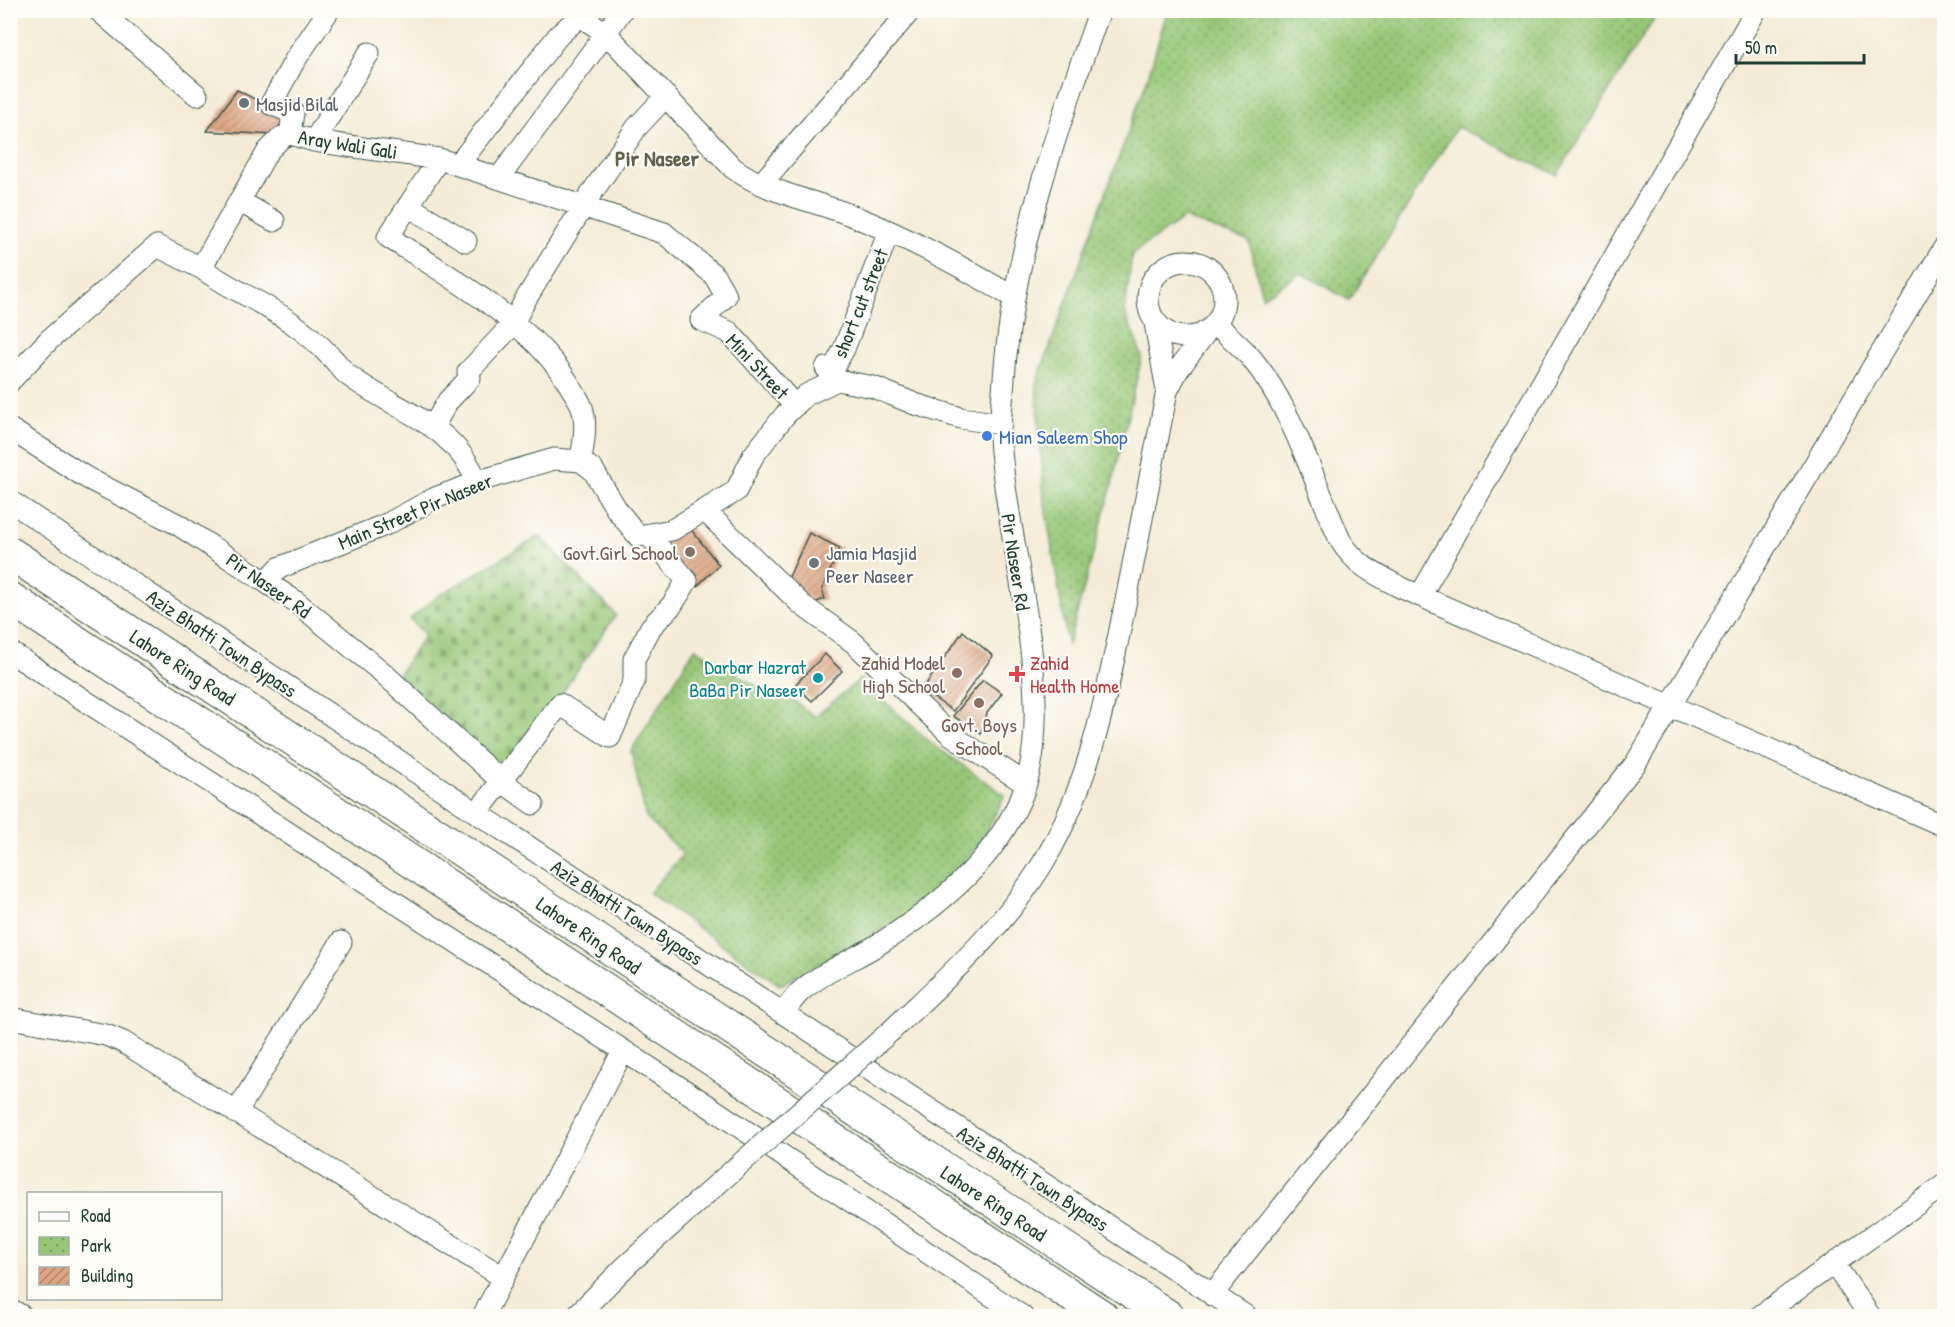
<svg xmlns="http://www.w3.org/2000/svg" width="1955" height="1327" viewBox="0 0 1955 1327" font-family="'Patrick Hand',sans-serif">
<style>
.cemetery{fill:url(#cemetery-stones);stroke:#5a8256;stroke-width:1.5}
.park{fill:url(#park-dots);stroke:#5a8256;stroke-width:1.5}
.building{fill:url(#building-hatch)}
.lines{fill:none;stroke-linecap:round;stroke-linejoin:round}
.minor-casing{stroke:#3f574c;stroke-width:23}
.highway-casing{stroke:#3f574c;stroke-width:34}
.minor{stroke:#fff;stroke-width:21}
.highway{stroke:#fff;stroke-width:32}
.minor-bridge-casing{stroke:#3f574c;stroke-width:23;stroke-linecap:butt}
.minor-bridge{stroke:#fff;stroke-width:21}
.worship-dot{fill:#6b7280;stroke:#fdfcf7;stroke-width:2}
.shop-dot{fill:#3f7fe0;stroke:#fdfcf7;stroke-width:2}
.education-dot{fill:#8d6e63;stroke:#fdfcf7;stroke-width:2}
.health-dot{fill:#e0444e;stroke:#fdfcf7;stroke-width:2}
.culture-dot{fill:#0f9aa8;stroke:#fdfcf7;stroke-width:2}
.labels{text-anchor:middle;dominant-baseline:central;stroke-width:4.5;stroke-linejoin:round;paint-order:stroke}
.worship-label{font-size:20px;fill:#5b616d;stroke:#fdfcf7;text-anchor:start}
.street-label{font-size:20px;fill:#1f3d34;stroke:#fdfcf7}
.shop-label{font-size:20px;fill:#366cbe;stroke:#fdfcf7;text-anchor:start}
.education-label{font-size:20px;fill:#785e54;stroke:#fdfcf7;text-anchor:end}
.health-label{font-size:20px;fill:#be3a42;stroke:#fdfcf7;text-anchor:start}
.culture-label{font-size:20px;fill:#0d838f;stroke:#fdfcf7;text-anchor:end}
.quarter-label{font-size:22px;font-weight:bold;fill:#62614f;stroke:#fdfcf7}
</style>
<defs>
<pattern id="cemetery-stones" width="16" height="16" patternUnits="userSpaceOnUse" patternTransform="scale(1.5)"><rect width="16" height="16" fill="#96c777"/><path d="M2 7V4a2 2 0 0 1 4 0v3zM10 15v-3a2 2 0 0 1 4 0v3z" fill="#7aa362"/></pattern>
<pattern id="park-dots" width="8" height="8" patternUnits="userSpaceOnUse" patternTransform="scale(1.5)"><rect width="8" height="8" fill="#96c777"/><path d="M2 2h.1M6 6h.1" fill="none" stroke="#7aa362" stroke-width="1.8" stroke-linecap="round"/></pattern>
<pattern id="building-hatch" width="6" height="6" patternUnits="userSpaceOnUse" patternTransform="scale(1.5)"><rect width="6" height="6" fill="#dda481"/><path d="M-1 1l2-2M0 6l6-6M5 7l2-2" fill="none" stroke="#b3876a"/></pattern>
</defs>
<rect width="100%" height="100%" fill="#fdfcf7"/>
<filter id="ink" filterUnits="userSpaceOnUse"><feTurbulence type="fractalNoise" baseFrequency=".0167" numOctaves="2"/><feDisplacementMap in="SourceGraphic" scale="12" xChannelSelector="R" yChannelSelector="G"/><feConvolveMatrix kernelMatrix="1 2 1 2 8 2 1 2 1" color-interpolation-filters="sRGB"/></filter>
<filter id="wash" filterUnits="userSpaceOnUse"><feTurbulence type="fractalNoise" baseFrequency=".008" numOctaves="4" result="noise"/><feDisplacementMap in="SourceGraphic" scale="24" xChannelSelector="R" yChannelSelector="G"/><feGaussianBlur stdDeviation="1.35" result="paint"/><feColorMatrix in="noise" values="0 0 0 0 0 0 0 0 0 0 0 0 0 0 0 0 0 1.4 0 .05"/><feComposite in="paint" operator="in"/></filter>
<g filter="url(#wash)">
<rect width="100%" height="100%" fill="#f4ecd7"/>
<path class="cemetery" d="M538,537L543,539L616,615L508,771L398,675L425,635L410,619L438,596Z"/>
<path class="park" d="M1167,11H1659L1557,175L1457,127L1349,300L1301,273L1262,297L1249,241L1184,218L1132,254L1125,312L1142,356L1112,485L1068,646L1044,499L1036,384L1148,77Z
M695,648L764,691H781L815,717L860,679L931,743L1005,795L983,839L928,906L780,985L649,893L683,854L646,818L631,751Z"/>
<g id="blocks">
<path class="building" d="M237,90L286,115L274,135L207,131Z
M690,528L719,565L696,587L662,539Z
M809,533L840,548L822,589L825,599L814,603L788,579Z
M963,631L993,656L953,711L922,690Z
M825,654L842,671L812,701L795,685Z
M983,680L1002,693L987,713L981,734L953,716Z"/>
</g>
</g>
<g filter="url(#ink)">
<use href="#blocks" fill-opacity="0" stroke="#3f574c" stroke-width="1.5"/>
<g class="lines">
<g class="minor-casing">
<path id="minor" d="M98,10L197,95
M290,134L293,113L271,104L295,60L329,10
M314,141L369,53
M439,159L388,237C449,276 538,326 573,391C577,397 582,404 583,411C587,427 583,445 581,461
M458,165L664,233L714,275L726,296L701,320L729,332L795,406
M499,178L606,33L733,168C767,193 813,200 853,216C909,238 961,266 1013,297
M761,184L911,10
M239,201L274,221
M408,206L466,241
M1148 299a38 38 0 1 1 76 0a38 38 0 1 1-76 0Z
M201,268C230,289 263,302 292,323C305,332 319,344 330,356C337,362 342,371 349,376C396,411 454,423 477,482
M1155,323L1167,391
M1215,324C1228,335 1241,346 1252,359C1292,407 1314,482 1340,540C1356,566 1375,574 1402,588L1944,826
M826,368L834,367L844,349L889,231
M10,381L49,340L157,246L201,268L268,151L282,137L290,134L314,141L439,159L458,165L558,36L580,16L606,33L622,10
M434,425L448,401L470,378L468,372L513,324L524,302L591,194L637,127L666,96
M10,429L87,478L177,524L295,601L382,672L500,780L533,804
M10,501L477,813L1246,1316
M704,510L802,605L853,642L950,734L1026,784
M267,581L279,568L387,524L435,498L486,479L554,459L581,461L593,470L617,510L638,536L672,530L736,491L753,456L785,415L806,395L837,380L873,387L915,404L961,418L1001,424
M1420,596L1756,10
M10,652L704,1103L1022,1316
M477,813L560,704L610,737L634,681V659L651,627L672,605L687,581L649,535
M783,1013C789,1006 794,997 801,991C820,974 852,960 874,947C933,911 991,865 1020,800C1062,707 1004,539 1000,435C1000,416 1003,397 1004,378C1013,251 1057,130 1100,10
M10,1018L106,1035L123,1042L503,1277
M892,1030C943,981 997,934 1036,874C1089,794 1107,693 1126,600C1139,531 1153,461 1167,391L1178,370L1206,332
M236,1113L341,942
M1834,1264L1870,1316
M1212,1295L1636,763L1944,248
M10,1309L22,1316
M483,1316L623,1051
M576,1316L627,1265L705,1195
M1760,1316L1944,1185"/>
</g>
<g class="highway-casing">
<path id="highway" d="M10,553L1168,1316
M10,598L1102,1316"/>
</g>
<use href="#minor" class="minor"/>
<use href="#highway" class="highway"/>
<g class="minor-bridge-casing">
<path id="minor-bridge" d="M705,1195L892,1030"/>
</g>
<use href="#minor-bridge" class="minor-bridge"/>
</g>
</g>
<g class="worship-dot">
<circle cx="244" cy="103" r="6"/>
<circle cx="814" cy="563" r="6"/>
</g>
<circle class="shop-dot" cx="987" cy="436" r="6"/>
<g class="education-dot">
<circle cx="690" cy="552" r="6"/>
<circle cx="957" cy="673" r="6"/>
<circle cx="979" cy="703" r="6"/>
</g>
<path class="health-dot" d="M1014 665h6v6h6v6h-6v6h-6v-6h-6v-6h6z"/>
<circle class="culture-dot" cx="818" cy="678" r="6"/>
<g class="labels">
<g class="worship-label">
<text x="256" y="103">Masjid Bilal</text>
<text x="826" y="552">Jamia Masjid<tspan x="826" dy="23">Peer Naseer</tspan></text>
</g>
<g class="street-label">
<text transform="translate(348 144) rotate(9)">Aray Wali Gali</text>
<text transform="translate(860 303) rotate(-68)">short cut street</text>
<text transform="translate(758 366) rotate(47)">Mini Street</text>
<text transform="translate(415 511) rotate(-23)">Main Street Pir Naseer</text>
<text transform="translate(1016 562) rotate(81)">Pir Naseer Rd</text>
<text transform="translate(269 585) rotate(35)">Pir Naseer Rd</text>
<text transform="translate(222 643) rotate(34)">Aziz Bhatti Town Bypass</text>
<text transform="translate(183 667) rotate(33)">Lahore Ring Road</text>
<text transform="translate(627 912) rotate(33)">Aziz Bhatti Town Bypass</text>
<text transform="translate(589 935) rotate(34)">Lahore Ring Road</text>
<text transform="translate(1033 1178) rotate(33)">Aziz Bhatti Town Bypass</text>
<text transform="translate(994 1203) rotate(33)">Lahore Ring Road</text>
</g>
<g class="shop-label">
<text x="999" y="436">Mian Saleem Shop</text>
</g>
<g class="education-label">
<text x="678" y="552">Govt.Girl School</text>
<text x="945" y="662">Zahid Model<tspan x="945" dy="23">High School</tspan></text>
<text x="979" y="724" text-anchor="middle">Govt. Boys<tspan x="979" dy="23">School</tspan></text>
</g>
<g class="health-label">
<text x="1030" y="662">Zahid<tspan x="1030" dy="23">Health Home</tspan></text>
</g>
<g class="culture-label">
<text x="806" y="666">Darbar Hazrat<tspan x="806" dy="23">BaBa Pir Naseer</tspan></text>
</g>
<g class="quarter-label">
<text x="657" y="158">Pir Naseer</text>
</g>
</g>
<rect width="1955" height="1327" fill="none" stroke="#fdfcf7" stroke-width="36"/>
<rect x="27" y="1192" width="195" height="108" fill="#fdfcf7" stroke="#a4b0a9" stroke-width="1.5"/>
<rect x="39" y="1212" width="30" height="9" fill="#ffffff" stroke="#a4b0a9" stroke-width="1.5"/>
<text x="81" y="1222" font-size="18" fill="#1f3d34">Road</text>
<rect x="39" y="1237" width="30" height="18" fill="url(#park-dots)" stroke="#a4b0a9" stroke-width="1.5"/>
<text x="81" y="1252" font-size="18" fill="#1f3d34">Park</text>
<rect x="39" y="1267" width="30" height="18" fill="url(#building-hatch)" stroke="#a4b0a9" stroke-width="1.5"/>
<text x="81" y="1282" font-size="18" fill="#1f3d34">Building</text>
<path d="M1736 54v9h128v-9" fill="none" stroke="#1f3d34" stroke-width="3"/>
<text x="1745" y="54" font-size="18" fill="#1f3d34" stroke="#fdfcf7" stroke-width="4.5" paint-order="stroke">50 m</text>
</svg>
